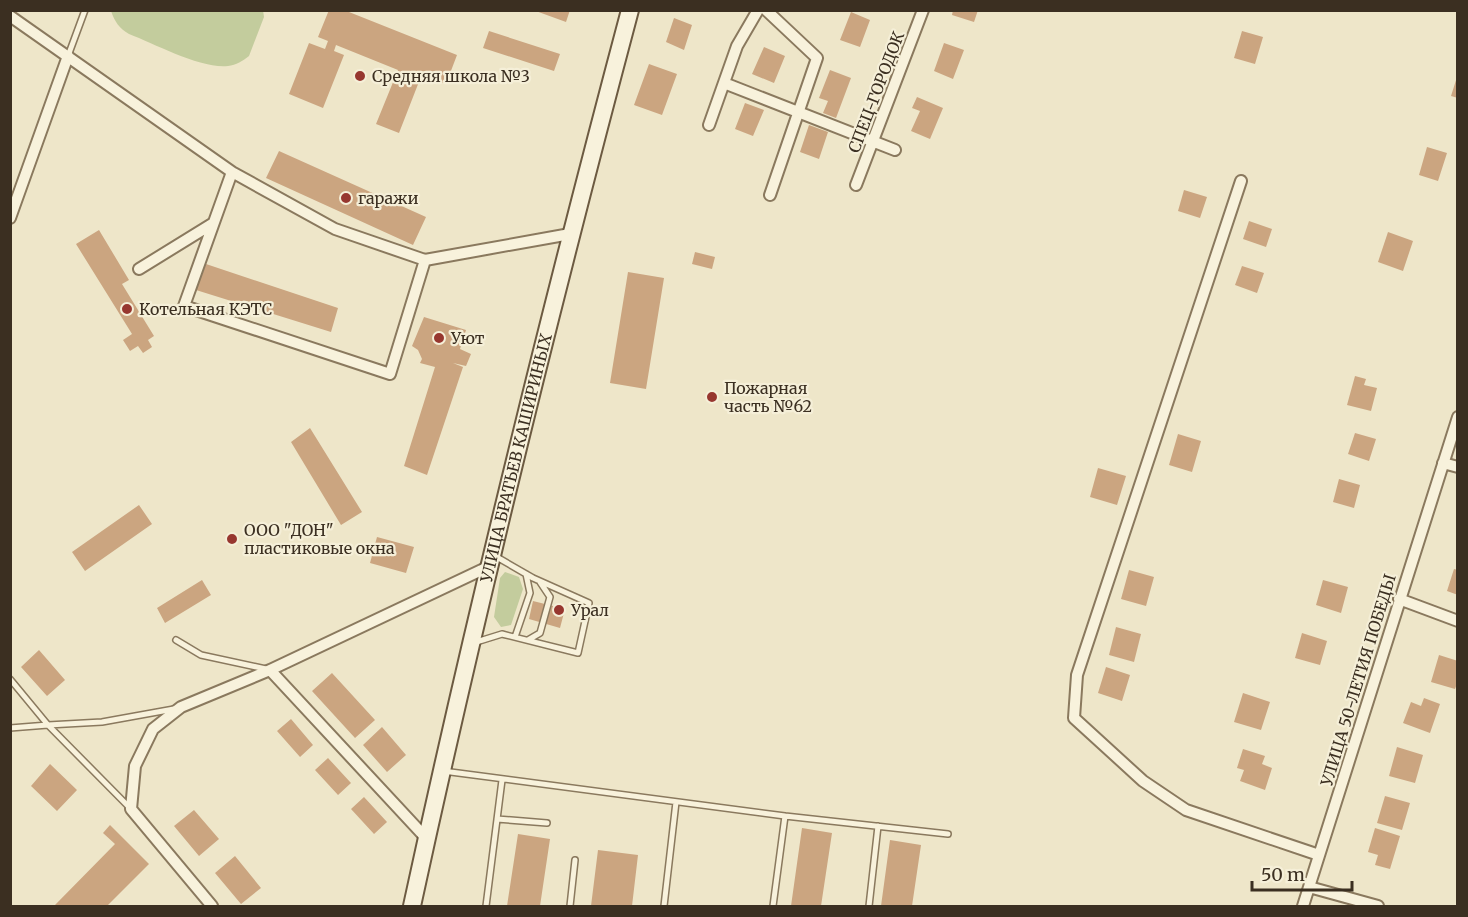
<svg xmlns="http://www.w3.org/2000/svg" width="1468" height="917" viewBox="0 0 1468 917" font-family="Merriweather,serif">
<style>
.green{fill:#c3cc9d}
.building{fill:#cba580}
.lines{fill:none;stroke-linecap:round;stroke-linejoin:round}
.service-casing{stroke:#8a795e;stroke-width:8}
.minor-casing{stroke:#8a795e;stroke-width:14}
.secondary-casing{stroke:#6c5a41;stroke-width:20}
.service{stroke:#f8f2dc;stroke-width:5}
.minor{stroke:#f8f2dc;stroke-width:10}
.secondary{stroke:#f8f2dc;stroke-width:16}
.poi-dot{fill:#97372f;stroke:#f5efd8;stroke-width:2}
.labels{text-anchor:middle;dominant-baseline:central;stroke-width:4.5;stroke-linejoin:round;paint-order:stroke}
.poi-label{font-size:16px;fill:#3b2f21;stroke:#f5efd8;text-anchor:start}
.street-label{font-size:16px;fill:#3b2f21;stroke:#f5efd8}
</style>
<rect width="100%" height="100%" fill="#eee6c9"/>
<path class="green" d="M263,10L264,17L249,56C243,61 236,65 228,66C201,69 155,44 129,34C119,28 115,22 111,11Z
M505,572L519,577L523,589L511,625L501,627L494,617L500,578Z"/>
<path class="building" d="M329,10H344L457,55L446,84L422,74L399,133L376,124L398,70L336,45L334,51L344,55L323,108L289,94L309,43L325,49L328,41L318,37Z
M533,10H570L566,22Z
M953,10H978L974,22L952,15Z
M851,12L870,20L860,47L840,40Z
M674,18L692,25L684,50L666,42Z
M489,31L560,54L554,71L483,48Z
M1242,31L1263,37L1255,64L1234,58Z
M944,43L964,50L953,79L934,71Z
M764,47L785,56L774,83L752,74Z
M649,64L677,74L662,115L634,105Z
M830,70L851,78L836,118L823,113L828,101L819,98Z
M1457,77H1458V98L1451,96Z
M917,97L943,108L930,139L911,131L920,111L912,108Z
M745,103L764,110L753,136L735,129Z
M809,125L828,132L819,159L800,152Z
M1427,147L1447,153L1438,181L1419,175Z
M279,151L426,217L413,245L266,178Z
M1184,190L1207,197L1200,218L1178,211Z
M1249,221L1272,229L1266,247L1243,239Z
M99,230L129,280L122,284L154,336L148,340L152,347L143,353L138,346L130,351L123,340L132,334L76,244Z
M1388,232L1413,241L1403,271L1378,262Z
M695,252L715,257L712,269L692,264Z
M206,264L338,308L331,332L196,290Z
M1242,266L1264,273L1257,293L1235,285Z
M628,272L664,278L646,389L610,383Z
M424,317L466,330L460,349L471,354L466,366L453,363L463,367L427,475L404,466L435,367L420,363L422,359L418,350L412,346Z
M1355,376L1366,379L1364,385L1377,388L1371,411L1347,405Z
M310,428L362,512L341,525L291,442Z
M1355,433L1376,439L1369,461L1348,454Z
M1178,434L1201,441L1192,472L1169,465Z
M1098,468L1126,476L1117,505L1090,497Z
M1339,479L1360,485L1354,508L1333,502Z
M139,505L152,524L85,571L72,552Z
M377,537L414,547L406,573L370,563Z
M1454,569L1458,570V595L1447,591Z
M1129,570L1154,577L1146,606L1121,599Z
M202,580L211,595L165,623L157,608Z
M1323,580L1348,587L1341,613L1316,605Z
M533,601L565,609L560,628L529,619Z
M1116,627L1141,634L1134,662L1109,655Z
M1302,633L1327,641L1320,665L1295,658Z
M39,650L65,680L47,696L21,667Z
M1439,655L1458,661V681L1455,689L1431,682Z
M1106,667L1130,675L1122,701L1098,693Z
M332,673L375,720L355,738L312,691Z
M1243,693L1270,702L1261,730L1234,722Z
M1424,698L1440,704L1430,733L1403,723L1411,702L1421,706Z
M291,719L313,745L300,757L277,731Z
M382,727L406,755L387,772L363,745Z
M1397,747L1423,755L1415,783L1389,776Z
M1243,749L1265,756L1262,764L1272,768L1265,790L1240,781L1244,770L1237,768Z
M328,758L351,783L338,795L315,770Z
M50,764L77,790L57,811L31,786Z
M1385,796L1410,803L1402,830L1377,823Z
M364,797L387,822L374,834L351,809Z
M194,810L219,839L199,856L174,826Z
M110,825L149,864L107,906H56L55,905L115,844L103,833Z
M802,828L832,833L821,906H791Z
M1375,828L1400,836L1390,869L1375,865L1378,855L1368,852Z
M518,834L550,839L540,906H507Z
M890,840L921,845L912,906H881Z
M598,850L638,855L632,906H591Z
M235,856L261,888L241,904L215,873Z"/>
<g class="lines">
<g class="service-casing">
<path id="service" d="M68,56L85,10
M515,637L530,593L526,574
M176,640L201,655L266,669
M528,640L540,633L550,597L540,582
M473,643L502,634L578,653L589,603L533,578L495,556
M10,679L48,725L102,722L174,709
M10,728L48,725L130,808
M443,771L785,816L948,834
M497,819L547,823
M486,906L502,780
M570,906L575,860
M664,906L676,802
M773,906L785,816
M869,906L878,826"/>
</g>
<g class="minor-casing">
<path id="minor" d="M766,10L817,58L770,195
M10,16L232,172L335,229L425,260L570,234
M724,83L895,150
M709,125L737,46L758,10
M232,172L184,306L390,374L425,260
M1241,181L1077,675L1074,718L1143,781L1186,810L1319,855
M856,185L923,10
M10,218L68,56
M139,269L212,224
M1443,463L1458,467
M1399,599L1458,621
M270,670L427,839
M1309,887L1378,906
M212,906L131,809L135,766L153,729L181,707L270,670L490,566
M1303,906L1458,417"/>
</g>
<g class="secondary-casing">
<g id="secondary">
<path id="s1" d="M412,906C477,606 551,307 630,10"/>
</g>
</g>
<use href="#service" class="service"/>
<use href="#minor" class="minor"/>
<use href="#secondary" class="secondary"/>
</g>
<g class="poi-dot">
<circle cx="360" cy="76" r="6"/>
<circle cx="346" cy="198" r="6"/>
<circle cx="127" cy="309" r="6"/>
<circle cx="439" cy="338" r="6"/>
<circle cx="712" cy="397" r="6"/>
<circle cx="232" cy="539" r="6"/>
<circle cx="559" cy="610" r="6"/>
</g>
<g class="labels">
<g class="poi-label">
<text x="372" y="76">Средняя школа №3</text>
<text x="358" y="198">гаражи</text>
<text x="139" y="309">Котельная КЭТС</text>
<text x="451" y="338">Уют</text>
<text x="724" y="388">Пожарная<tspan x="724" dy="18">часть №62</tspan></text>
<text x="244" y="530">ООО "ДОН"<tspan x="244" dy="18">пластиковые окна</tspan></text>
<text x="571" y="610">Урал</text>
</g>
<g class="street-label">
<text transform="translate(876 92) rotate(-69)">СПЕЦ-ГОРОДОК</text>
<text stroke="none"><textPath href="#s1" startOffset="460">УЛИЦА БРАТЬЕВ КАШИРИНЫХ</textPath></text>
<text transform="translate(1358 680) rotate(-73)">УЛИЦА 50-ЛЕТИЯ ПОБЕДЫ</text>
</g>
</g>
<rect width="1468" height="917" fill="none" stroke="#3b2f21" stroke-width="24"/>
<path d="M1252 881v9h100v-9" fill="none" stroke="#3b2f21" stroke-width="3"/>
<text x="1261" y="881" font-size="18" fill="#3b2f21" stroke="#f5efd8" stroke-width="4.5" paint-order="stroke">50 m</text>
</svg>
